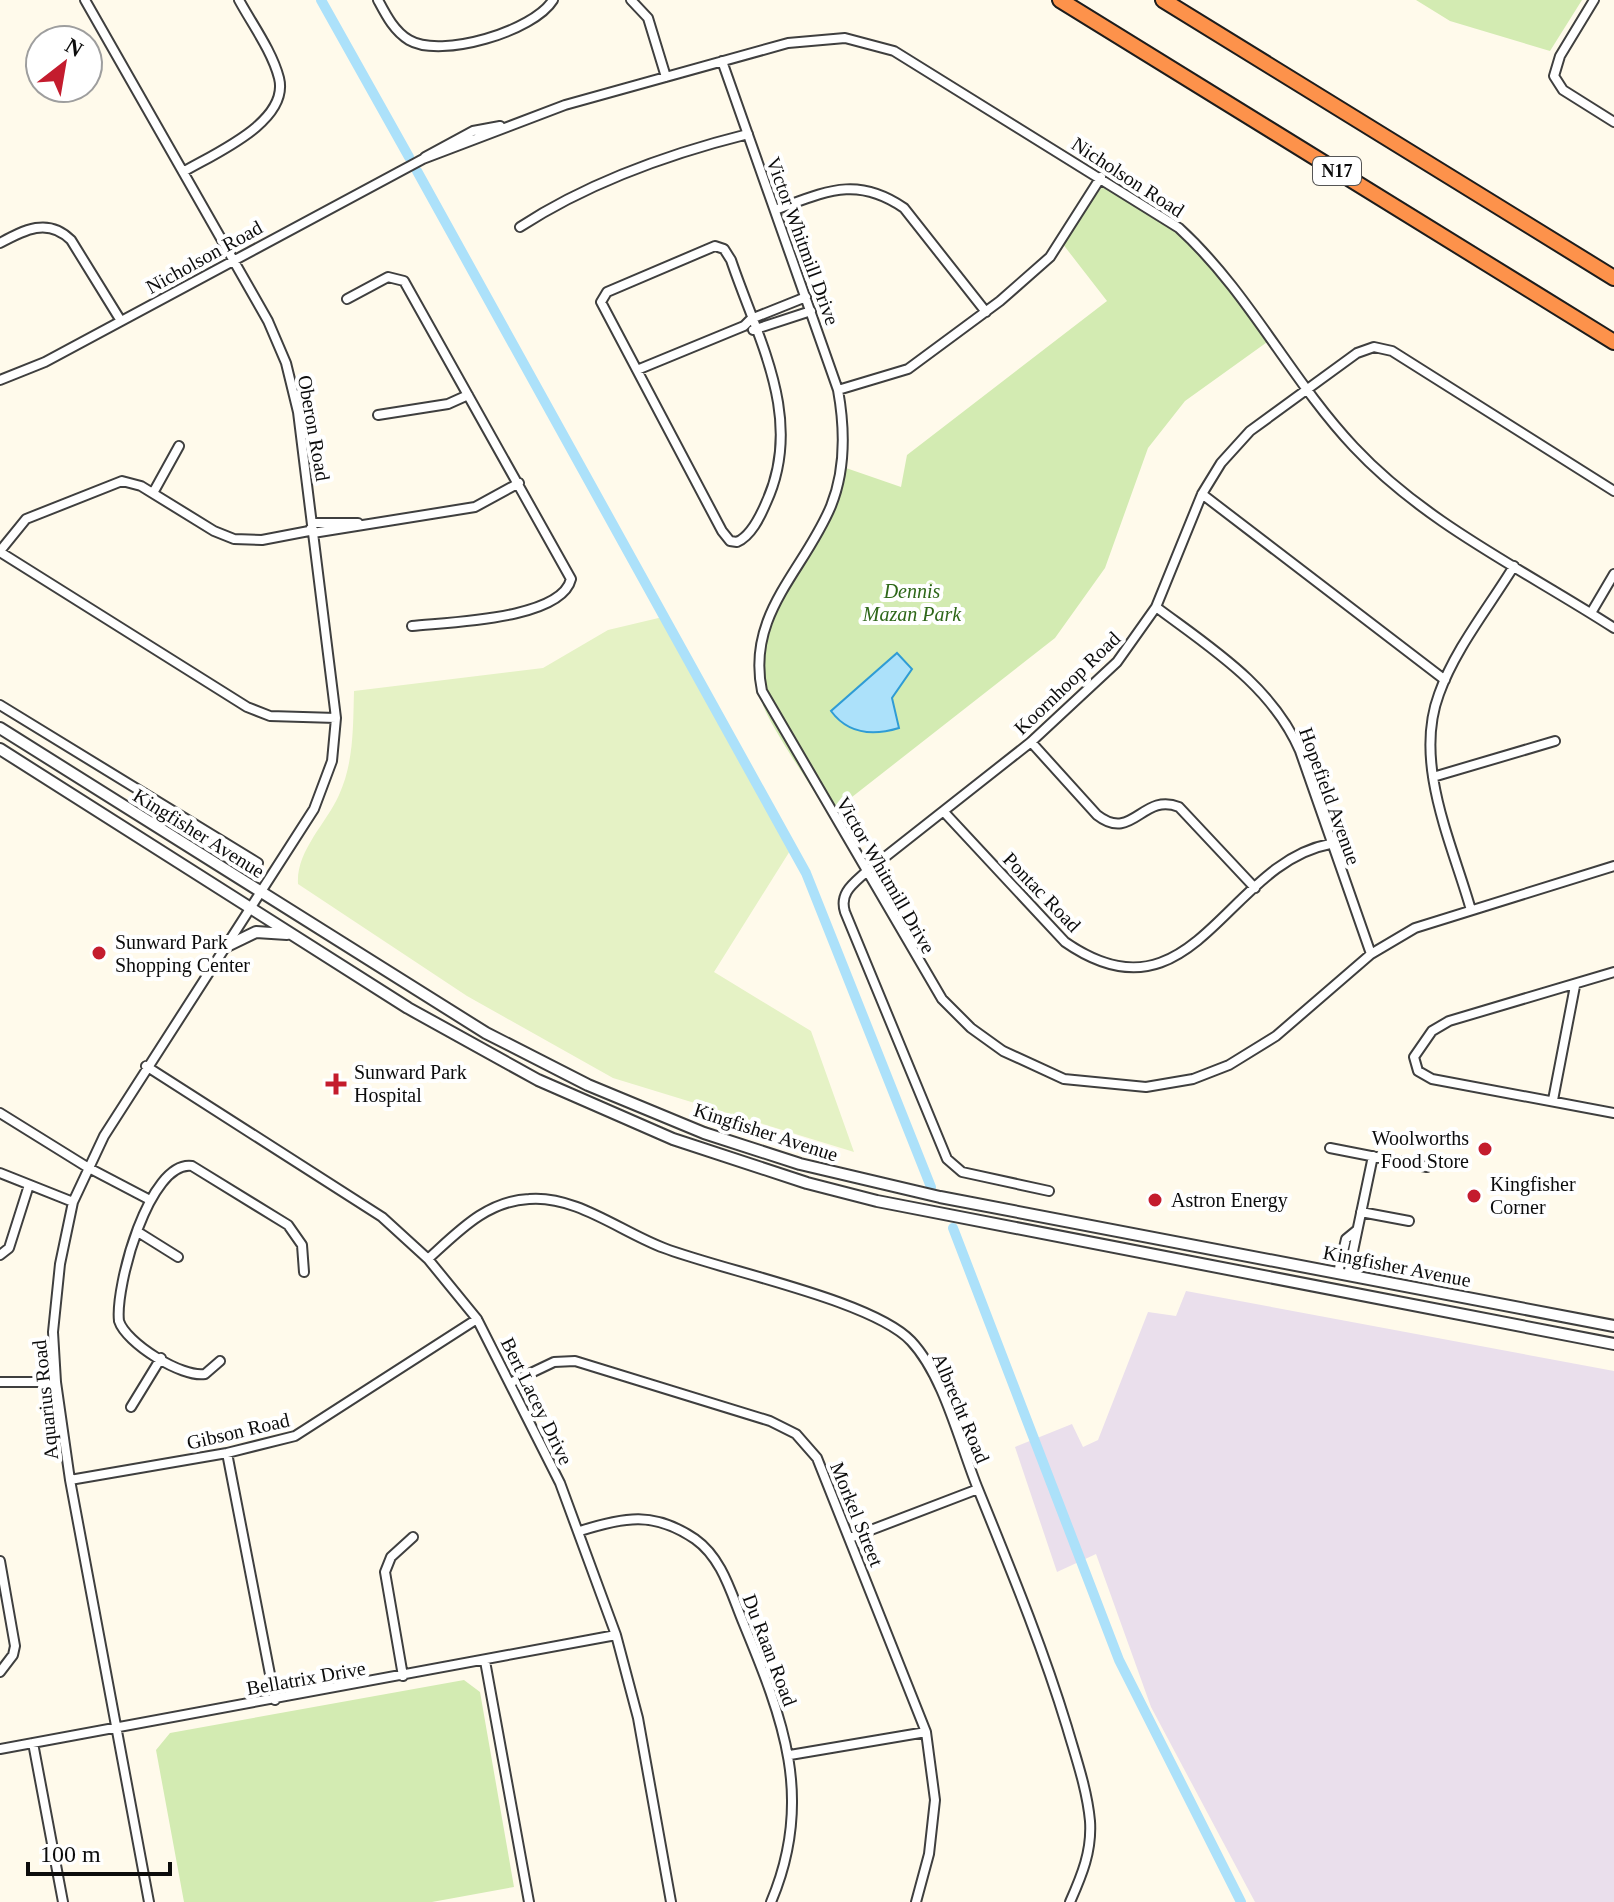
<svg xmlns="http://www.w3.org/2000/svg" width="1614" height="1902" viewBox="0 0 1614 1902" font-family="Georgia,serif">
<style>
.industrial{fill:#eadfec}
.green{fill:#d3ebb2}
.pitch{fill:#e5f2c5}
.water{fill:#ace1fa;stroke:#2f9cd5;stroke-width:2}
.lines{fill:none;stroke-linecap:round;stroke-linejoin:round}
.canal{stroke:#ace1fa;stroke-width:10}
.minor-casing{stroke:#3f3f3f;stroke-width:12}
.tertiary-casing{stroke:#3f3f3f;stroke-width:14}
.motorway-casing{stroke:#1d1d1d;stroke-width:18}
.minor{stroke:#fff;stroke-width:8}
.tertiary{stroke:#fff;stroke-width:10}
.motorway{stroke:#fd924b;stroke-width:14}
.poi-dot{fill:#c41c2e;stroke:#fff;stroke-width:3}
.labels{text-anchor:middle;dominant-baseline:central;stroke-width:8;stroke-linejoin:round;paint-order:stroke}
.shield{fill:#fff;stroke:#555;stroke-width:2}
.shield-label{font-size:18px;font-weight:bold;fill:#0c0c0c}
.street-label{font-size:20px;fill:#0c0c0c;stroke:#fff}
.park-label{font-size:20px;font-style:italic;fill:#2e6719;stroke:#fff}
.poi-label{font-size:20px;fill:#0c0c0c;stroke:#fff;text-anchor:start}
</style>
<rect width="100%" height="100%" fill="#fffaeb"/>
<path class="industrial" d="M1186,1291L1614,1371V1902H1255L1151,1707L1096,1554L1057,1572L1015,1447L1072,1424L1083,1447L1098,1440L1148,1312L1176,1316Z"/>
<path class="green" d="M1416,0H1582L1550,51L1450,21Z
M1102,187L1166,222L1202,254L1270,340L1185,401L1148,448L1105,568L1055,638L829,815C815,791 766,721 761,699C744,619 817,539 846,468L901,487L907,455L1107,301L1062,243Z
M464,1680L480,1692L514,1887L432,1902H184L156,1750L170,1733Z"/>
<path class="pitch" d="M667,616L793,846L714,972L811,1031L854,1152L613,1078L467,996L298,884C296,851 326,824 339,795C354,762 353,727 354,691L543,668L608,630Z"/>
<path class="water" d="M897,653L912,669L892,698L899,728C873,736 848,734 831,711Z"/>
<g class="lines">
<path class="canal" d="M321,0L409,157
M417,171L806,873L931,1187
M953,1228L1119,1660L1241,1902"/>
<g class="minor-casing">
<path id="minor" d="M85,0L268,321L286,363L298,412L336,718L332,761L314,809L104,1136L73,1202L60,1264L53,1332L56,1382L70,1480L149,1902
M378,0C386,15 394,31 409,40C441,59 534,31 553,0
M631,0L648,18L666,77
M1594,0L1560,56L1554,76L1563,90L1614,122
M722,61L838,390C845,429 846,469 831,506C804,571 746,614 762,691L942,999L971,1028L1003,1051L1064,1079L1146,1087L1193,1079L1229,1065L1276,1036L1371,954L1415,928L1614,866
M425,157L473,131L500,126
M183,172C213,154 290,122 279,78C272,51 252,24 239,0
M775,210C825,192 856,175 904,208L986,312
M520,227C589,182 668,154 748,134
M0,243C24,230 48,217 71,240L121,321
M715,246L724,249L731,260C758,340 805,419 766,503C760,517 751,536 737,542L730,541L722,531L601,302L607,292Z
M347,299L388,277L404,281L571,579C561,620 447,622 412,626
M753,330L811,311
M637,370L744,326L751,319L806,297
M0,380L45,362L423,159L565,105L788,43L845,38L894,51L1179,228C1249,292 1290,379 1354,447C1426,524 1526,571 1614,628
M838,390L908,369L1000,301L1050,257L1101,177
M378,415L448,404L468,395
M153,493L179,446
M1202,494L1445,680
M313,533L475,507L519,483
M0,551L26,519L122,481L141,486L214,531L234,539L262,540L309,531L314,523H358
M0,552L247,707L270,716L336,718
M1156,607C1211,648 1272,686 1300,751L1371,954
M1591,613L1614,574
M0,705L258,863
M1031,742L1097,815C1133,843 1142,792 1179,807L1255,888
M1433,777L1555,741
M944,812L1065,942C1192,1030 1226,863 1330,844
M1471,910C1452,843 1413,763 1439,694C1455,649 1489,607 1514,566
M1614,972L1449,1021L1432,1031L1414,1057L1418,1071L1432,1079L1614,1113
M146,1066L382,1217L428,1259L477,1319L560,1483L616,1635L638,1718L671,1902
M1553,1100L1575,986
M0,1113L87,1167L150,1200
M1330,1148L1427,1167
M0,1173L73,1202
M1049,1191L962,1172L947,1159L845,912C839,893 853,884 866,872L1031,742L1117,662L1156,607L1202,494L1221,463L1250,431L1357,353L1374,347L1392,351L1614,491
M1361,1212L1409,1221
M138,1232L178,1257
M0,1255L9,1248L29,1185
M428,1259C458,1232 486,1201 529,1199C576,1195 621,1232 664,1248C724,1271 872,1300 911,1341C944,1376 960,1445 978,1489C1010,1568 1042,1645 1067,1727C1076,1758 1087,1789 1090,1821C1092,1851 1082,1875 1070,1902
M1338,1273L1346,1239L1357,1230
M1348,1275L1373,1156
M220,1361L205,1374C182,1378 126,1343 119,1321C115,1287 149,1160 192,1166L288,1225L302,1245L304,1272
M0,1382H56
M512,1382L554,1362L575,1361L770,1421L796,1434L817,1458L926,1732L935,1800L929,1854L916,1902
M131,1407L161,1358
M227,1453L275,1700
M70,1480L227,1453L295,1436L477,1319
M580,1531C624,1517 654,1511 695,1539C722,1558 731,1593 743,1622C783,1719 815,1799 771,1902
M850,1538L978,1489
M0,1561L15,1646L13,1655L0,1672
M485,1661L529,1902
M403,1676L385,1572L391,1557L413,1537
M33,1743L63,1902
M0,1749L616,1635
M790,1755L926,1732"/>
</g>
<g class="tertiary-casing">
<path id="tertiary" d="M0,728L486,1033L588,1085L704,1133L800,1164L940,1197L1614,1326
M0,749L408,1008L538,1080L673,1139L807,1183L877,1201L1614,1344
M225,947L256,932L287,934"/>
</g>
<g class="motorway-casing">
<path id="motorway" d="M1060,0L1614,342
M1163,0L1614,278"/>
</g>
<use href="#minor" class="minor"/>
<use href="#tertiary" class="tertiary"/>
<use href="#motorway" class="motorway"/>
</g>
<g class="poi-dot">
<circle cx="99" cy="953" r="8"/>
<path d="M332 1072h8v8h8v8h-8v8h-8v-8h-8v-8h8z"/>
<circle cx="1485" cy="1149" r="8"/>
<circle cx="1474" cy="1196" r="8"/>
<circle cx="1155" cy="1200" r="8"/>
</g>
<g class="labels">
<rect class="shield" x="1313" y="157" width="48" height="28" rx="6"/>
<g class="shield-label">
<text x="1337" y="171">N17</text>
</g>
<g class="street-label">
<text transform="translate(1128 177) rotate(33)">Nicholson Road</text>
<text transform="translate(803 241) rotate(70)">Victor Whitmill Drive</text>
<text transform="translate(204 257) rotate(-29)">Nicholson Road</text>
<text transform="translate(314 428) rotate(80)">Oberon Road</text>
<text transform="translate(1067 683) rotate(-44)">Koornhoop Road</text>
<text transform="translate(1330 796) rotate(70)">Hopefield Avenue</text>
<text transform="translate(199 833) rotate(32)">Kingfisher Avenue</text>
<text transform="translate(886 875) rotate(60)">Victor Whitmill Drive</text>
<text transform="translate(1042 892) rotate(46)">Pontac Road</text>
<text transform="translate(766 1132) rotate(18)">Kingfisher Avenue</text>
<text transform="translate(1397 1266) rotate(11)">Kingfisher Avenue</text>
<text transform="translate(45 1400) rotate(-96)">Aquarius Road</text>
<text transform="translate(537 1401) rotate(64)">Bert Lacey Drive</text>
<text transform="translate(961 1408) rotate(67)">Albrecht Road</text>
<text transform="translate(238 1431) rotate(-13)">Gibson Road</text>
<text transform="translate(857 1514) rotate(68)">Morkel Street</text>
<text transform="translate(770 1650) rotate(69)">Du Raan Road</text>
<text transform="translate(306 1678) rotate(-10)">Bellatrix Drive</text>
</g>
<g class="park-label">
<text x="912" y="591">Dennis<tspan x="912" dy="23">Mazan Park</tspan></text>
</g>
<g class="poi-label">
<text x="115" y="942">Sunward Park<tspan x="115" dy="23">Shopping Center</tspan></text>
<text x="354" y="1072">Sunward Park<tspan x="354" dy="23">Hospital</tspan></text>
<text x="1469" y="1138" text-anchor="end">Woolworths<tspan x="1469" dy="23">Food Store</tspan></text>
<text x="1490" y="1184">Kingfisher<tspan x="1490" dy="23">Corner</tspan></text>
<text x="1171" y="1200">Astron Energy</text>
</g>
</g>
<g transform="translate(64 64) rotate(31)"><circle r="38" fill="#ffffff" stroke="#9e9e9e" stroke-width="2"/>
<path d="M0-6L14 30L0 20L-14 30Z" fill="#c41c2e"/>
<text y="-12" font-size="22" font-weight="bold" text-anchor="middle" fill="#0c0c0c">N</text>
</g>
<path d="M28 1862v12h142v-12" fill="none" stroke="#0c0c0c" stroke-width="4"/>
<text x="40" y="1862" font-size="24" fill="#0c0c0c" stroke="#ffffff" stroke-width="6" paint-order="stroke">100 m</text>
</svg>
